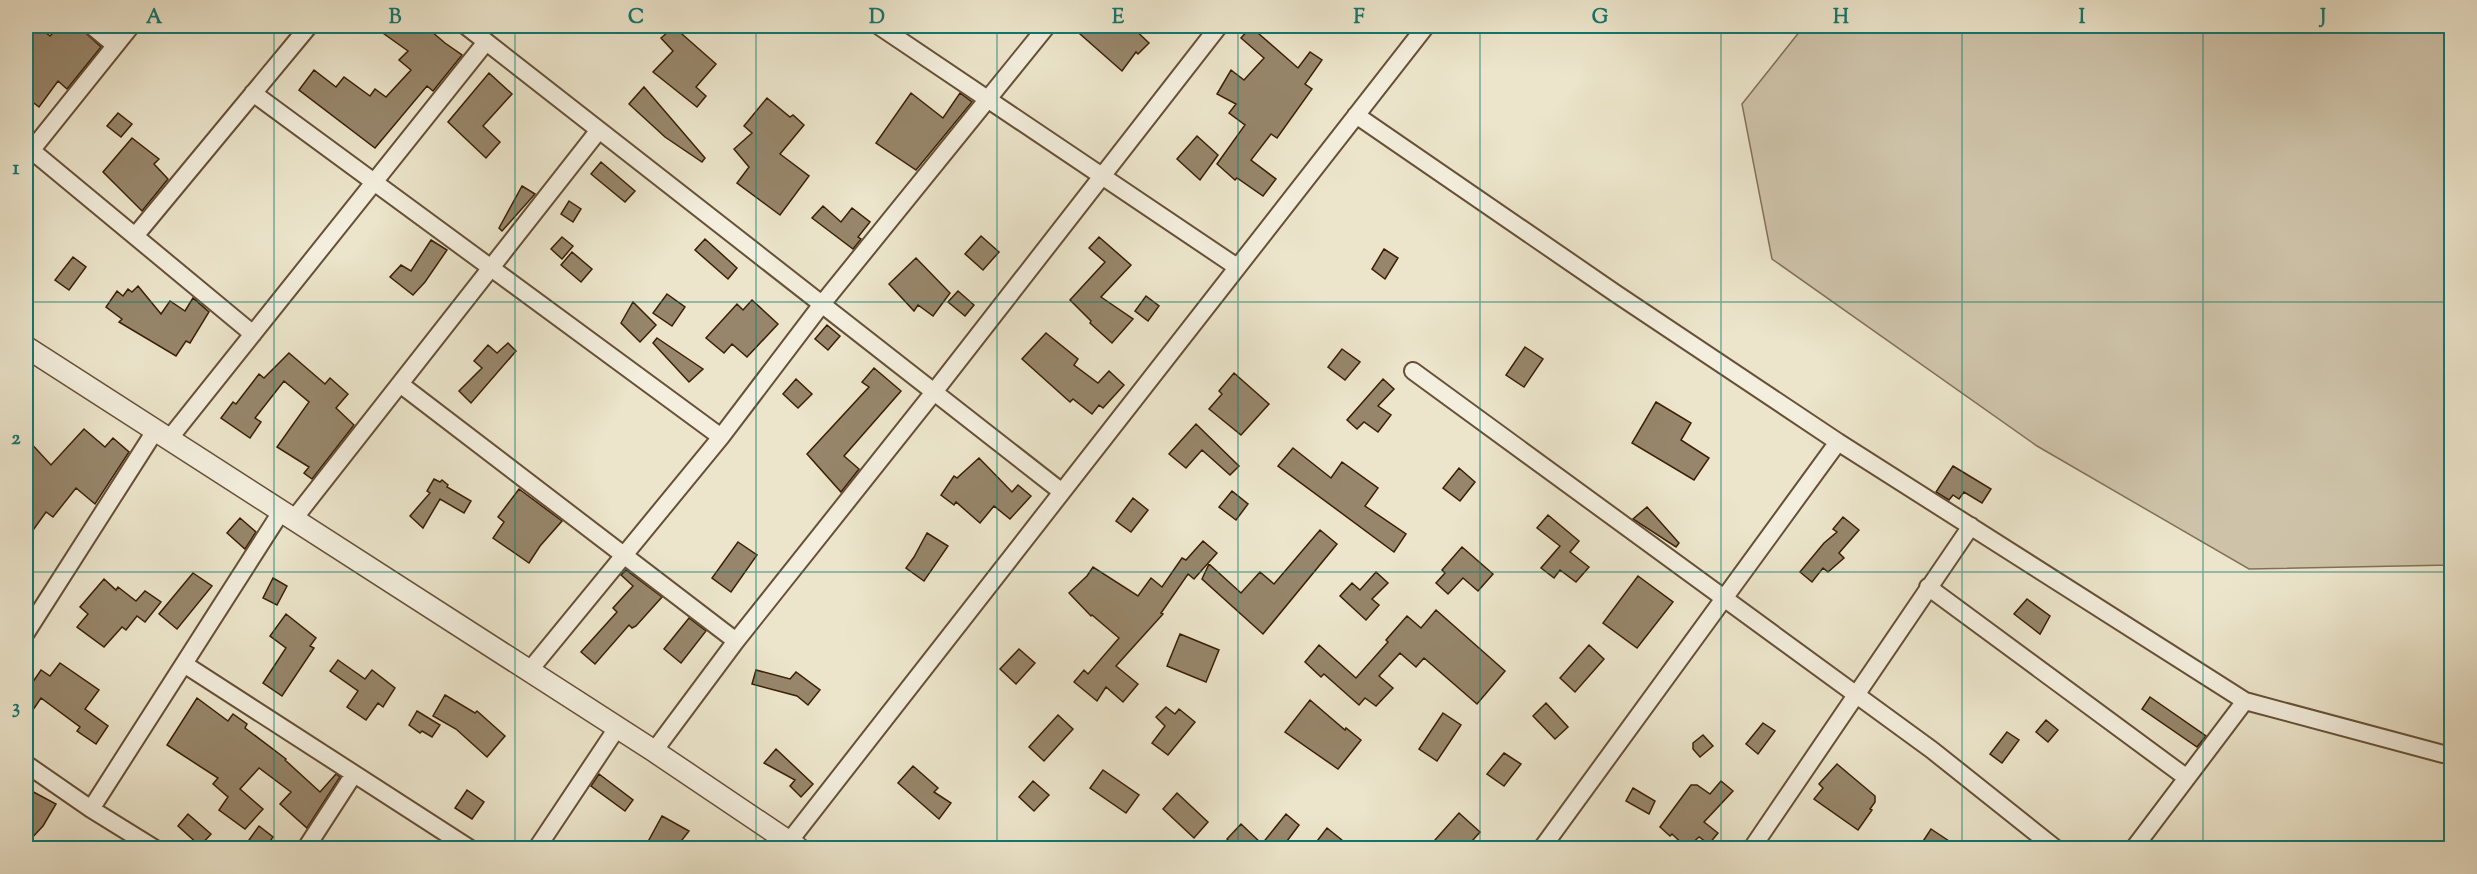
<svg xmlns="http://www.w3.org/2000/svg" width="2477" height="874" viewBox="0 0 2477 874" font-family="'Sorts Mill Goudy',serif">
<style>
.green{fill:#cec3a9;stroke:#847156;stroke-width:1.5}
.building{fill:#97866b;stroke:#3b1f04;stroke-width:1.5}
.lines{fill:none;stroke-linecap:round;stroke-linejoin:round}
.minor-casing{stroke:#675036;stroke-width:20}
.tertiary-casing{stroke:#675036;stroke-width:24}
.minor{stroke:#f3eedd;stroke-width:16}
.tertiary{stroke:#f3eedd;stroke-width:21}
.grid{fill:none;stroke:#0f766e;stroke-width:1.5;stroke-opacity:0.55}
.neatline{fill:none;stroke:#0f766e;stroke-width:2}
.grid-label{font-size:20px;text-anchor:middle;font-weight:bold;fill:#0f766e}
</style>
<rect width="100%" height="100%" fill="#ece5cb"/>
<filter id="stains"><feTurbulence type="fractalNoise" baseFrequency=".00333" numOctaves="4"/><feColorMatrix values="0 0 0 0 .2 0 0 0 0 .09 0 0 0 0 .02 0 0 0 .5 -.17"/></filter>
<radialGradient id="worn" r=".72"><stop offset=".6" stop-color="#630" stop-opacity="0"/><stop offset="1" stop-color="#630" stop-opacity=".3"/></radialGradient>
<path class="green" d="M1804,26H2451V565L2249,569L2037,446L1772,259L1742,104Z"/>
<path class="building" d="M26,26H37L50,36L60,26H78L101,47L67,89L58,81L39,107L26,97Z
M373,26H425L445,43L462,55L433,91L427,86L375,148L299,90L314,70L336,87L344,77L370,96L375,89L386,97L411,70L399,60L408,51Z
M1071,26H1131L1149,43L1138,54L1136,52L1122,71Z
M674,27L716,64L696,87L706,96L697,107L653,72L673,51L661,38Z
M1251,27L1298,68L1310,52L1322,60L1305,84L1312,89L1277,138L1271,134L1251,160L1276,179L1263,196L1237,178L1235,180L1217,164L1245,125L1229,113L1236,104L1217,94L1231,70L1244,80L1264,58L1241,38Z
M489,73L512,94L483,126L500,142L486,158L448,122Z
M644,87L705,158L702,162L665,137L629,104Z
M911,93L943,118L960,93L972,102L916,170L876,143Z
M767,98L790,117L793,115L804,125L780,154L809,176L780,215L737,183L749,167L734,149L752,133L744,126Z
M118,113L132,124L121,137L107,126Z
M1197,136L1218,155L1200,180L1177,159Z
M132,138L159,159L154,164L168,179L142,211L103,172Z
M601,162L635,191L625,202L591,174Z
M522,186L535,194L502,231L499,228Z
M569,201L581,209L573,222L561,214Z
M823,206L841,222L852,208L870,222L858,237L861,239L853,249L812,218Z
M981,236L999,252L983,270L965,254Z
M562,237L573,246L562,259L551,249Z
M1099,237L1131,265L1101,297L1133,319L1112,343L1090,323L1091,321L1070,300L1105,262L1089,248Z
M705,239L737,268L728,279L695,250Z
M431,240L447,250L425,282L413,295L390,277L401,265L411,271Z
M1384,249L1398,258L1385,279L1372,269Z
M572,252L592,269L581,282L561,265Z
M73,257L86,267L69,290L55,280Z
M916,258L950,293L933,316L918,305L914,311L889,284Z
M138,286L161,314L170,301L185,311L193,298L209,312L190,343L186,341L176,356L119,322L122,319L106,307L117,291L123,296L128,289L132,292Z
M958,291L974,305L965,316L948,302Z
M667,294L685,307L672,326L653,313Z
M1146,296L1159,306L1148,321L1135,311Z
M752,300L778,324L747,357L732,344L724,353L706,338L737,304L743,310Z
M633,302L656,325L640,342L621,323Z
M827,325L840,336L828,350L815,339Z
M1046,333L1078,359L1074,365L1098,383L1109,371L1124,385L1103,408L1099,405L1092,414L1073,399L1070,402L1022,359Z
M657,338L703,369L689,382L653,343Z
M508,343L516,351L471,403L459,391L482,368L474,361L488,345L497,353Z
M1525,347L1543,359L1524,387L1506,375Z
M1342,349L1360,362L1345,380L1328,367Z
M289,353L325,384L330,378L348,394L336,408L354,425L312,479L304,473L309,467L277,447L309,402L284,381L255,418L261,422L250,438L221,418L233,402L236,404L259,374L264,378Z
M874,368L901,391L844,456L859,469L841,492L807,454L869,387L862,382Z
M1234,373L1269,404L1241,435L1209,409L1222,394L1219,391Z
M796,379L812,394L798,408L783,394Z
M1383,379L1394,389L1378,406L1391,415L1378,432L1364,422L1357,429L1347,420Z
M1656,402L1691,423L1681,440L1709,458L1694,480L1632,443Z
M1196,424L1239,466L1230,475L1202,450L1186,468L1169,454Z
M84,429L105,447L113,438L129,452L95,504L76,488L53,517L46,512L26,540V438L51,465Z
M1293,448L1331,478L1342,462L1378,488L1365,506L1406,534L1394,552L1278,466Z
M979,458L1012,492L1018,485L1031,496L1010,519L994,506L980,523L956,502L954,505L941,495L954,476L957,478Z
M1953,466L1991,489L1982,503L1964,492L1959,499L1953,495L1949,500L1936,492Z
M1459,468L1475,482L1460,501L1443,488Z
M434,479L440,482L442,480L448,485L447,487L471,501L464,513L440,499L423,528L410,516L430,493L427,491Z
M519,489L562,521L540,546L529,563L493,538L504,522L498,517Z
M1232,491L1248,504L1236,520L1219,507Z
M1133,498L1148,510L1131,532L1116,521Z
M1647,507L1679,543L1676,547L1633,519Z
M1548,515L1579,541L1570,552L1589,567L1576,582L1560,570L1554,578L1541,568L1560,546L1537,528Z
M1843,517L1859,530L1839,553L1844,558L1828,572L1823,568L1812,582L1800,572L1824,543L1837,532L1833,529Z
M240,518L256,532L245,549L227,533Z
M1320,530L1337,544L1263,634L1202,579L1209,564L1241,593L1260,572L1274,584Z
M927,533L948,546L924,581L906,568L914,557Z
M1203,541L1217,553L1194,579L1188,574L1161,613L1163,614L1116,666L1138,684L1123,702L1106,687L1097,701L1074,682L1084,670L1088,674L1119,638L1092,615L1091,616L1069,593L1087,576L1093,567L1138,596L1151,578L1162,587L1182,558L1186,560Z
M738,542L757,555L731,592L712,578Z
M1462,547L1493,574L1478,591L1463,578L1448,594L1436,583L1445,573L1442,570Z
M626,570L662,597L636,626L632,628L629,625L595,664L581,652L617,612L613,608L633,586L621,575Z
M1376,572L1388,583L1372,599L1379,605L1366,620L1340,596L1352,583L1360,590Z
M193,573L212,586L177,629L159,614Z
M1638,576L1673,602L1637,648L1603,623Z
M273,578L287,586L277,605L263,598Z
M104,579L116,590L118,587L136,601L145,591L161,602L145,622L137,616L126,630L122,627L104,647L77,627L88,614L80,607Z
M2027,599L2050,616L2040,634L2014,614Z
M1436,610L1505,671L1477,704L1424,658L1416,667L1400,653L1379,676L1393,688L1376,706L1365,698L1359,705L1324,674L1321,677L1305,662L1319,645L1356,678L1388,642L1386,640L1407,616L1421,628Z
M286,614L316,638L310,646L314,648L282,696L263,683L286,648L270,636Z
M689,618L706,631L681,663L664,649Z
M1180,634L1219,650L1206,682L1167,666Z
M1589,645L1604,659L1575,692L1560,678Z
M1019,649L1035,663L1016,684L1000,669Z
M338,660L365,679L372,670L395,688L383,707L378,703L366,720L347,707L358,691L330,671Z
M60,663L99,690L85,709L108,726L96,744L77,731L80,727L41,698L26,720V692L41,670L50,676Z
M756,670L790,679L796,672L820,690L808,705L797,696L752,684Z
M445,695L475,713L477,711L505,736L487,757L456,729L433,716Z
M2150,697L2206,736L2197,747L2142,709Z
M197,698L228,721L233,714L247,724L245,728L286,759L285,760L320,792L336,774L340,777L307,828L280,804L291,792L259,768L240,789L263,809L245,829L219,810L228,797L213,784L218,778L167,745Z
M1310,700L1345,730L1346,728L1361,740L1338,769L1285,732Z
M1546,703L1568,727L1555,739L1533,716Z
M1166,707L1175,714L1179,709L1195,722L1168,755L1152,743L1165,726L1156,717Z
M417,711L440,725L432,737L422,731L420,733L409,725Z
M1443,713L1461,725L1437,761L1419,749Z
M1058,715L1073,729L1044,761L1029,747Z
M2046,720L2058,730L2048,742L2036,732Z
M1763,723L1775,731L1758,754L1746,744Z
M2007,732L2019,740L2002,763L1990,754Z
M1703,735L1713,746L1700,757L1693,749V743Z
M776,749L813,784L801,797L790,786L795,780L764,763Z
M1504,753L1521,764L1504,786L1487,774Z
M1837,764L1875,796V802L1870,809L1872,810L1858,830L1814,799L1823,788L1819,784Z
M913,766L938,788L934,792L951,803L939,819L898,783Z
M1103,770L1139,795L1126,813L1090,788Z
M599,774L633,800L625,811L591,786Z
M1033,781L1049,795L1034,811L1019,797Z
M1721,781L1733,791L1704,822L1718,833L1709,844L1699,837L1687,848L1672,834L1670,836L1660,827L1691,785H1697L1710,794Z
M26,788L56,804L43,826L26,844Z
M1633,788L1655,801L1649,814L1626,801Z
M467,790L484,802L472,819L455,808Z
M1177,793L1208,822L1194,838L1163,809Z
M1459,813L1480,832L1465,849H1427Z
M188,814L211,834L200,846L178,826Z
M1286,814L1299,825L1281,849H1237L1227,839L1241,824L1262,844Z
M662,816L689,831L675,849H644Z
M259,826L273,837L265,849L249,840Z
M1327,828L1353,849H1311Z
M1931,829L1961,849H1918Z"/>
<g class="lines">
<g class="minor-casing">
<path id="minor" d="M92,26L115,45
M466,26L1062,492
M879,26L1237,267
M253,93L721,437
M1356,115L1615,293L1838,442L2245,701L2443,754L2452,752
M31,150L253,334
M26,157L131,26
M135,236L309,26
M1413,371L1932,750L2055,848
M400,384L736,641
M169,439L486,42
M293,520L599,130
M1928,587L2187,778
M26,633L155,431
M184,664L469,848
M529,671L721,437L822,304L1047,26
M654,751L736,641L934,392L1219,26
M26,764L91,809L154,848
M91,809L281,512
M306,848L354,774
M537,848L617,728
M784,848L1426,26
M1542,848L1838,442
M1752,848L1971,526
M2134,848L2245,701"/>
</g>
<g class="tertiary-casing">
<path id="tertiary" d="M26,347L654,751L798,848"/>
</g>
<use href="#minor" class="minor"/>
<use href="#tertiary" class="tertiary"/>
</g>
<path class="grid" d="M274,26V848M515,26V848M756,26V848M997,26V848M1238,26V848M1480,26V848M1721,26V848M1962,26V848M2203,26V848M26,302H2452M26,572H2452"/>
<rect width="2477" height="874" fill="none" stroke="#ece5cb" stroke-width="66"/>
<rect x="33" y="33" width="2411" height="808" class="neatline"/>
<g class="grid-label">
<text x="154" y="23">A</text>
<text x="395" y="23">B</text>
<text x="636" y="23">C</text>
<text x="877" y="23">D</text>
<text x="1118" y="23">E</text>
<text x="1359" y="23">F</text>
<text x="1600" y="23">G</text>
<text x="1841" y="23">H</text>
<text x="2082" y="23">I</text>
<text x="2323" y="23">J</text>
<text x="16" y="174">1</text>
<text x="16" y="444">2</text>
<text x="16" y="713">3</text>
</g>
<rect width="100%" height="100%" filter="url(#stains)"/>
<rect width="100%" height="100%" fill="url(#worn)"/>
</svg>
